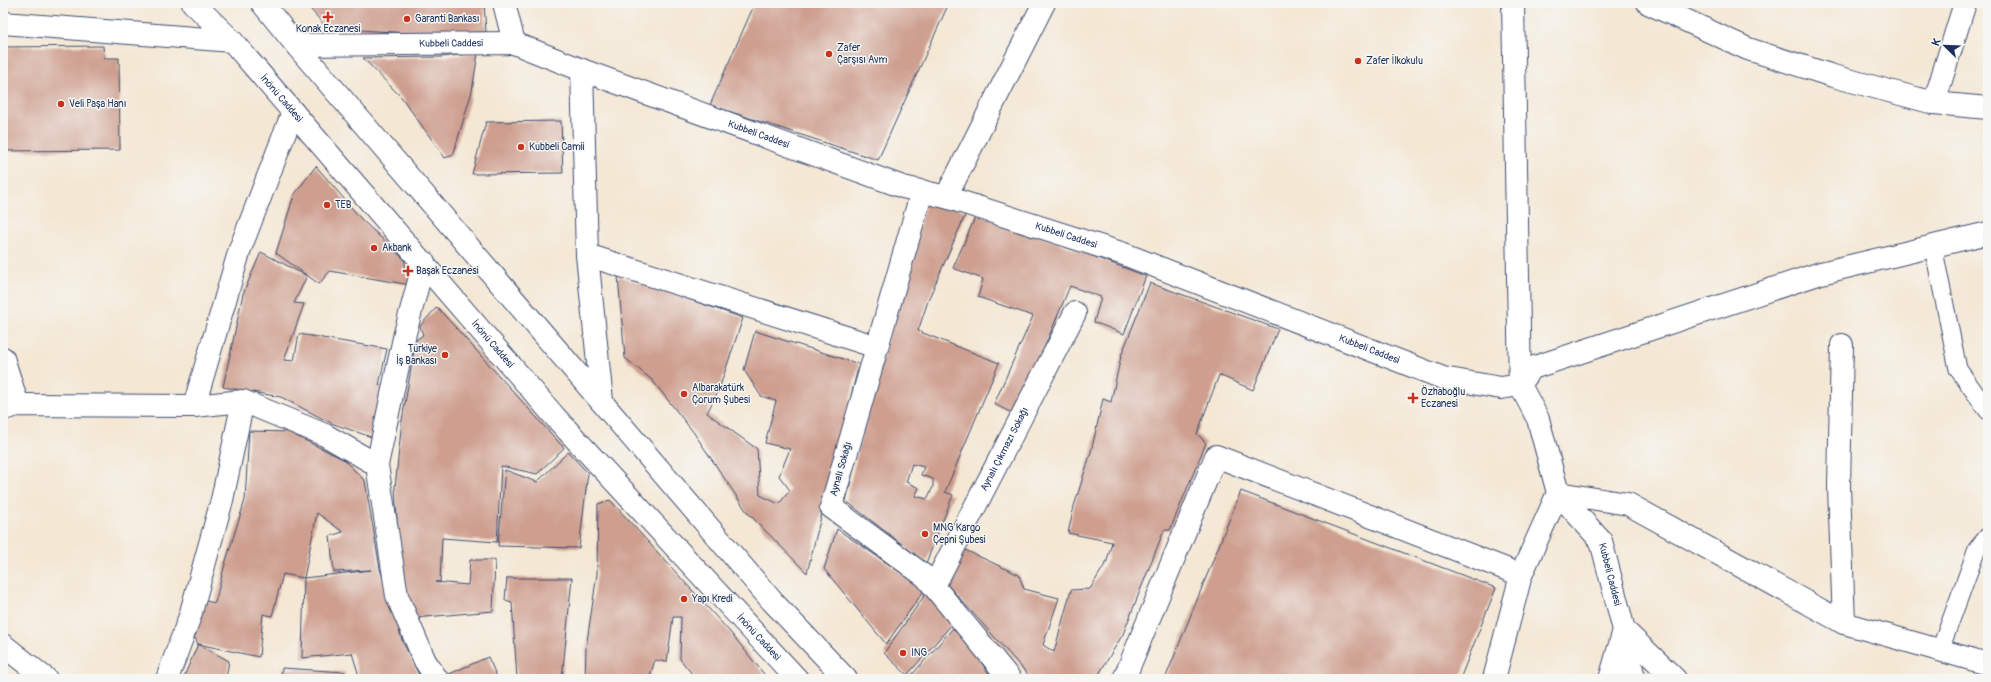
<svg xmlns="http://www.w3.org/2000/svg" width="1991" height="682" viewBox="0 0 1991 682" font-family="Pangolin,sans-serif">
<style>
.building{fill:#ce9f8f;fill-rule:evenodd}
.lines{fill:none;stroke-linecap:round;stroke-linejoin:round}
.lane-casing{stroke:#3c4b70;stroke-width:19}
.street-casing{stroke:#3c4b70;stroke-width:24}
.secondary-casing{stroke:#3c4b70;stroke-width:24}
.lane{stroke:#fff;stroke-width:17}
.street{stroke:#fff;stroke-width:22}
.secondary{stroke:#fff;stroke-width:22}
.poi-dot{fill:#c8321e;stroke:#f6f6f2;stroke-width:1.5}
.labels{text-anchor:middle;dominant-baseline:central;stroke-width:3;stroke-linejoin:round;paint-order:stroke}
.poi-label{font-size:10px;fill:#1b2f5e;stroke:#f6f6f2;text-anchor:start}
.street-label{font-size:10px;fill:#1b2f5e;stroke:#f6f6f2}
</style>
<rect width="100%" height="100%" fill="#f6f6f2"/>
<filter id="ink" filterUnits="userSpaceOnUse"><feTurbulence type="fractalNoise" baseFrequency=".025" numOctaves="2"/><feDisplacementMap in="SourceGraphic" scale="8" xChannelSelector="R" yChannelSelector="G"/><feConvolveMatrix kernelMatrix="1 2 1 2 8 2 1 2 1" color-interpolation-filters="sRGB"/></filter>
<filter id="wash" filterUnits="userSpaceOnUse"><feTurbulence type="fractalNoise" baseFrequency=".012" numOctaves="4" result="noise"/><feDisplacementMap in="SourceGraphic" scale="16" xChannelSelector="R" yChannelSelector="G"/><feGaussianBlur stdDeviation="0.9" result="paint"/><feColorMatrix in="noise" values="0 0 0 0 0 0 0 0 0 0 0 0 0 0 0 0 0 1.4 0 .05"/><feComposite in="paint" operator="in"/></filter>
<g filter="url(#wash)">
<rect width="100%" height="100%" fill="#f4e7d4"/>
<g id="blocks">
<path class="building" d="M305,3H484L486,32L426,34L327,28Z
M755,3H949L878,160L710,105Z
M103,46L104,58H119L120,150L3,151V47Z
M478,53L472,91L453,155L445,158L402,98L363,58L441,57Z
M561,121L563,173L472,174L486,122Z
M316,166L362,220L404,259L410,285L330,271L319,284L276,253L294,195Z
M926,201L967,211L929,298L918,331L999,363L945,492L953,495L926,563L846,501L868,409ZM912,464L924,467L921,475L933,479V487L927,499L915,496L919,488L906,482Z
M977,213L1146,276L1124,334L1094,322L1101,297L1070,286L1016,415L994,404L1033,316L978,297L983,279L953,268Z
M261,252L307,276L294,303L304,304L284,360L294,361L299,334L387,349L379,385L386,386L374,438L331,423L281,397L223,387L243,294Z
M618,276L671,293L743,318L719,389L707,413L757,449L760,495L779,504L790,490L779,476L790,449L765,443L776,401L761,396L744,370L755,331L859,364L807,573L747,512L694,433L652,380L625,358Z
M1150,283L1278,329L1253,390L1219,375L1197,434L1206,443L1170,530H1164L1123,634L1096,679H1032L946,583L963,549L1019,575L1024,589L1059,598L1043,645L1054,652L1071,590L1090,589L1107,561L1112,542L1068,533L1074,506L1091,452L1103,399L1111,402L1121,356Z
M437,307L564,448L537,474L501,466L497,542L442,538L440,582H435L468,585L470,560H495L493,611L414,618L404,583L398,536L395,488L402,420L416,340L423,335L420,326Z
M249,431L288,432L343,459L365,481L380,569L402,640L421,679H346L359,676L352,653L302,658L304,578L371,570L334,572L330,536L343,532L317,513L304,578L283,574L272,616L263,614L259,657L198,644L192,632L206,601L215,603L225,564L245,500Z
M568,452L588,473L579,548L498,546L505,470L537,482Z
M1241,491L1496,588L1460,679H1165Z
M610,500L730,632L768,679H696L680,659L681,617H673L667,662L655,660L649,679H585L586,648L597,574L598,504Z
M837,529L925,589L886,644L824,569Z
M507,578H572L562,679H517L512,602L505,600Z
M927,592L953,623L907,675L884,653Z
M955,626L993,679H910L909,678Z
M198,644L229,661L226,679H183Z
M488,657L498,679H449L447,675Z
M282,668L345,672V679H281Z"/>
</g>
</g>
<g filter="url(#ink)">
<use href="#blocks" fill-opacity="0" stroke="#3c4b70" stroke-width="1"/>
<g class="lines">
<g class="lane-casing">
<path id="lane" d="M1933,246L1958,369L1988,411
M1940,650L1977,549L1988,536"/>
</g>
<g class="street-casing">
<g id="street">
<path d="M504,3L514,43"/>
<path d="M1513,3L1520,385"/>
<path d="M1648,3L1748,49L1833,76L1934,103L1988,108"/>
<path d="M3,23L232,41"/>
<path id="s1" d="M296,45L514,43L582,70L903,187L946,197L1124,254L1443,378L1501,388L1520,385"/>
<path d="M582,70L587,255L602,401"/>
<path d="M1934,103L1965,3"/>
<path d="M922,191L831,507L926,577L1010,679"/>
<path d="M946,197L1044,3"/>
<path d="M587,255L877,347"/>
<path d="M424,262L405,333L377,465L397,596L425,661L437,679"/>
<path d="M1842,345L1839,487L1844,623"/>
<path d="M3,358L18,405"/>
<path d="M1520,385L1532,368L1821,273L1988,233"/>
<path d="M194,406L240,249L293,112"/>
<path d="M3,409L18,405L194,406L243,401L325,435L377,465"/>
<path id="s2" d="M934,586L1075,313"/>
<path d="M3,645L46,679"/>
<path d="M167,679L190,616L222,500L243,401"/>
<path d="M1124,679L1216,456L1521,575"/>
<path d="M1494,679L1521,575L1558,493L1628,504L1844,623L1988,664"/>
<path d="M1610,679L1624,630L1675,679"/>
</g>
</g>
<g class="secondary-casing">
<g id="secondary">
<path id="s3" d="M193,3L232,41L556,418L797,679"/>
<path d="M262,3L296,45L772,601L846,679"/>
<path id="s4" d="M1520,385L1538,419L1558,493L1601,541L1624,630L1634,679"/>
</g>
</g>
<use href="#lane" class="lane"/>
<use href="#street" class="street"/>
<use href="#secondary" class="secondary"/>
</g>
</g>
<g class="poi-dot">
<path d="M326 11h4v4h4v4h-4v4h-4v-4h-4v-4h4z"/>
<circle cx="407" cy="19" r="4"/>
<circle cx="829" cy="54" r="4"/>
<circle cx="1358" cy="61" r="4"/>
<circle cx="61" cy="104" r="4"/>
<circle cx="521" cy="147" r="4"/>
<circle cx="327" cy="205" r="4"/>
<circle cx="374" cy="248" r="4"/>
<path d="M406 265h4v4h4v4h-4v4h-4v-4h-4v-4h4z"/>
<circle cx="445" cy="355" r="4"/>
<circle cx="684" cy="394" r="4"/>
<path d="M1411 392h4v4h4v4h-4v4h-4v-4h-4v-4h4z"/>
<circle cx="925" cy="534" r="4"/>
<circle cx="684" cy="599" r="4"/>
<circle cx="903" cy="653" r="4"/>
</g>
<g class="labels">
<g class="poi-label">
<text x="415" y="19">Garanti Bankası</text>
<text x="328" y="29" text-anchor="middle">Konak Eczanesi</text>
<text x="837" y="48">Zafer<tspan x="837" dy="12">Çarşısı Avm</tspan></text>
<text x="1366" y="61">Zafer İlkokulu</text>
<text x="69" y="104">Veli Paşa Hanı</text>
<text x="529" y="147">Kubbeli Camii</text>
<text x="335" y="205">TEB</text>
<text x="382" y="248">Akbank</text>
<text x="416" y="271">Başak Eczanesi</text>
<text x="437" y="349" text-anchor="end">Türkiye<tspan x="437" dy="12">İş Bankası</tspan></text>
<text x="692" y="388">Albarakatürk<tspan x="692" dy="12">Çorum Şubesi</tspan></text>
<text x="1421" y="392">Özhaboğlu<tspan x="1421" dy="12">Eczanesi</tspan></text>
<text x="933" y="528">MNG Kargo<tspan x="933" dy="12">Çepni Şubesi</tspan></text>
<text x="692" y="599">Yapı Kredi</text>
<text x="911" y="653">ING</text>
</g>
<g class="street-label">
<text stroke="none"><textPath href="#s1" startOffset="155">Kubbeli Caddesi</textPath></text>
<text stroke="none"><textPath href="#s3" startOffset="130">İnönü Caddesi</textPath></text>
<text stroke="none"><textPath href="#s1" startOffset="479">Kubbeli Caddesi</textPath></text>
<text stroke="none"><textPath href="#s1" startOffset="803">Kubbeli Caddesi</textPath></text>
<text stroke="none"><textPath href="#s3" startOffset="454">İnönü Caddesi</textPath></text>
<text stroke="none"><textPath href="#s1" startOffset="1127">Kubbeli Caddesi</textPath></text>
<text stroke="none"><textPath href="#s2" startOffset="154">Aynalı Çıkmazı Sokağı</textPath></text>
<text transform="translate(841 469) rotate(-74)">Aynalı Sokağı</text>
<text stroke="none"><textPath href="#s4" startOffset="214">Kubbeli Caddesi</textPath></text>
<text stroke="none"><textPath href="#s3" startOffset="850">İnönü Caddesi</textPath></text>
</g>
</g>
<rect width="1991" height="682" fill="none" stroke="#f6f6f2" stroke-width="16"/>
<g transform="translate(1945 46) rotate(293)" stroke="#f6f6f2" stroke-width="3" paint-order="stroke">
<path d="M0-3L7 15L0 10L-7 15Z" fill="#1b2f5e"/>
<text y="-6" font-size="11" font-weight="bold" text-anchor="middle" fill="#1b2f5e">K</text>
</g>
</svg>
